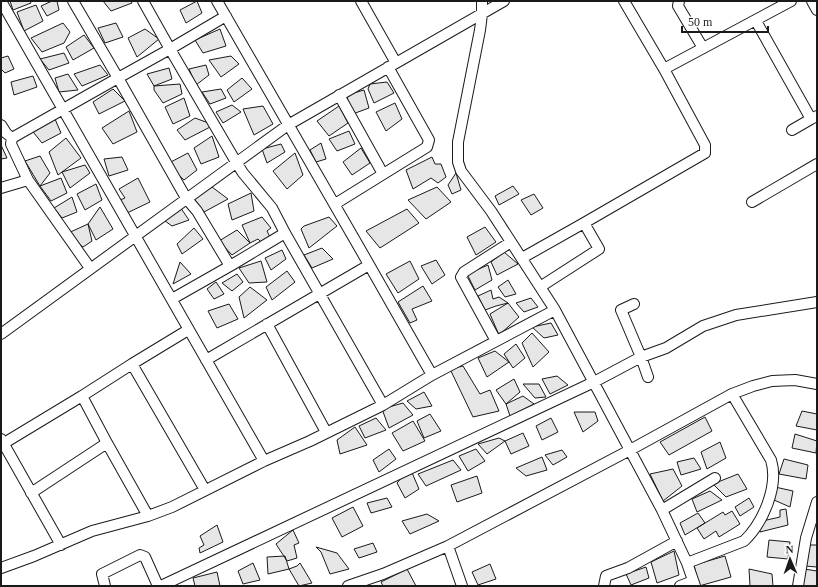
<svg xmlns="http://www.w3.org/2000/svg" width="818" height="587" viewBox="0 0 818 587" font-family="Georgia,serif">
<style>
.building{fill:#e6e6e6;stroke:#1a1a1a}
.lines{fill:none;stroke-linecap:round;stroke-linejoin:round}
.street-casing{stroke:#1a1a1a;stroke-width:12}
.street{stroke:#fff;stroke-width:10}
</style>
<rect width="100%" height="100%" fill="#fff"/>
<path class="building" d="M10,1H30L31,3L13,10Z
M52,1H57L59,10L47,16L41,6Z
M103,1H131L132,3L111,11Z
M197,1L202,13L186,23L180,10Z
M36,5L43,21L24,31L17,12Z
M63,23L70,32L64,43L42,52L31,38Z
M116,23L123,37L105,43L98,28Z
M145,29L159,39L137,57L128,38Z
M220,29L226,46L203,53L195,40Z
M84,35L94,48L73,60L66,47Z
M64,53L69,63L49,70L40,59Z
M8,56L14,69L5,73L1,69V58Z
M231,56L239,64L221,77L209,60Z
M100,65L108,75L82,86L74,74Z
M206,65L209,75L196,85L189,69Z
M169,68L172,79L154,86L147,74Z
M68,74L78,90L59,92L55,78Z
M33,76L37,87L14,95L11,82Z
M242,78L252,89L234,102L227,90Z
M387,82L394,93L374,103L368,89L370,84Z
M180,84L182,94L163,103L154,90V86Z
M113,89L125,101L99,114L93,102Z
M221,89L226,98L210,104L202,92Z
M364,90L369,108L350,115L347,95Z
M184,98L190,116L173,124L165,107Z
M395,103L402,119L386,131L376,112Z
M232,105L241,112L223,123L216,112Z
M263,106L273,124L254,135L243,109Z
M339,106L348,123L329,136L317,121Z
M129,111L137,132L113,144L102,128Z
M195,118L214,125L185,140L177,130Z
M55,119L61,133L42,143L30,128Z
M349,131L355,144L337,151L329,139Z
M212,136L219,157L201,164L194,148Z
M66,138L81,158L58,175L49,152Z
M321,143L326,159L316,162L310,150Z
M281,144L285,152L267,163L262,149Z
M1,145L7,158L1,159Z
M361,148L370,163L352,175L343,162Z
M188,153L197,170L184,180L167,164Z
M295,153L303,175L287,189L273,171Z
M40,156L50,173L40,186L25,161Z
M122,157L128,170L109,176L104,159Z
M432,157L435,164H441L446,177L438,183L431,178L413,189L406,170Z
M85,165L90,173L70,188L62,172Z
M456,173L461,190L452,194L448,185Z
M61,178L67,193L51,201L40,186Z
M138,178L150,202L127,213L120,200L125,198L119,189Z
M96,184L102,200L85,210L77,194Z
M513,186L519,194L499,205L495,196Z
M212,187L228,199L204,212L193,198Z
M437,187L451,202L426,219L408,200Z
M251,193L254,211L232,220L228,204Z
M534,194L543,208L531,215L521,200Z
M72,197L77,212L62,218L54,208Z
M100,207L113,229L96,240L88,224Z
M180,207L189,220L172,226L165,221Z
M407,209L419,223L380,248L366,231Z
M262,217L271,228L267,231L272,241L262,243L258,239L250,243L242,225Z
M329,217L337,226L309,248L301,229L304,226Z
M88,224L92,241L83,247L66,234Z
M485,227L496,242L476,255L467,237Z
M194,228L203,239L182,254L177,244Z
M237,230L250,243L232,255L219,241Z
M322,248L333,259L312,268L304,255Z
M282,250L286,259L271,270L265,258Z
M504,252L518,264L497,275L491,262Z
M436,260L445,275L432,284L421,266Z
M261,261L267,282L249,283L239,268Z
M410,261L419,279L398,293L386,274Z
M180,262L191,274L173,284Z
M488,265L492,280L475,290L467,274Z
M287,271L295,282L272,300L266,287Z
M237,274L243,282L232,291L222,283Z
M508,280L516,294L505,297L498,287Z
M216,282L224,294L214,299L207,289Z
M423,286L432,301L412,309L417,320L410,323L398,302Z
M250,287L267,300L244,318L239,297Z
M491,290L493,299L499,297L508,303L496,306L485,310L478,296Z
M531,298L538,307L524,312L516,303Z
M508,303L519,317L499,335L490,314Z
M229,304L238,319L217,328L208,311Z
M551,323L558,335L544,338L532,327Z
M532,333L549,352L533,367L522,343Z
M516,344L525,358L513,368L504,354Z
M495,351L509,362L487,377L478,358Z
M463,366L480,394L490,390L499,411L473,417L450,369Z
M557,376L568,385L550,394L542,379Z
M514,379L520,392L506,404L496,390Z
M523,384H539L546,397L535,398Z
M424,392L432,406L416,409L407,401Z
M523,396L534,404L510,416L506,404Z
M403,403L413,415L389,428L382,409Z
M802,411L817,414V430L796,426Z
M574,412H595L598,421L583,432Z
M430,414L441,431L424,438L417,421Z
M705,417L712,431L669,455L660,442Z
M376,418L386,430L365,438L359,426Z
M551,418L558,432L542,440L536,426Z
M413,421L425,441L403,451L392,433Z
M355,427L367,445L340,454L337,440Z
M523,433L529,446L511,454L505,441Z
M795,434L817,441L816,453L792,448Z
M499,438L505,441L487,454L478,444Z
M720,442L726,458L707,469L701,452Z
M389,449L396,459L379,472L373,460Z
M476,449L485,461L468,471L459,456Z
M562,450L567,457L553,465L545,455Z
M542,457L547,470L526,476L516,468Z
M694,458L701,469L681,475L677,462Z
M784,459L808,465L806,479L779,474Z
M453,460L461,470L426,486L418,474Z
M410,468L419,489L405,498L397,483Z
M673,469L682,486L663,501L650,474Z
M738,474L747,489L726,497L713,484Z
M477,476L482,493L457,502L451,485Z
M775,487L793,491L790,507L774,500Z
M710,491L722,500L697,512L692,499Z
M387,498L392,507L371,513L367,503Z
M749,498L754,507L740,516L735,507Z
M353,507L363,526L342,537L332,518Z
M786,509L788,525L760,532L758,522L780,517V510Z
M732,511L740,524L719,537L716,531L704,539L697,528L723,512L725,515Z
M698,513L705,523L685,535L680,523Z
M427,514L439,521L410,534L402,521Z
M217,525L223,542L200,553L199,548L204,545L200,536Z
M293,530L299,543L294,545L297,558L287,561L276,544Z
M769,540L790,542L788,559L767,557Z
M373,543L377,552L359,558L354,549Z
M810,545H817V567L805,566Z
M316,547L337,553L349,569L330,574L321,552Z
M674,551L679,575L657,583L651,562Z
M285,556L289,569L268,574L267,557Z
M725,556L731,577L699,586L694,565Z
M253,563L260,580L243,584L238,571Z
M300,563L312,583L299,586L289,569L297,566Z
M490,564L496,579L478,585L472,572Z
M646,567L649,578L631,585L626,574Z
M407,569L416,586H383L381,582Z
M749,569L772,574L773,586H750Z
M804,569L817,571V586H801Z
M217,572L220,586H195L193,578Z"/>
<g class="lines">
<g class="street-casing">
<path id="street" d="M1,1L264,461
M143,1L170,49L118,78L186,198L197,211L230,266
M217,1C289,125 361,250 432,375
M361,1L396,63
M482,1V14L480,30L458,142V162L461,171L491,211L555,310L662,510L687,563L695,586
M624,1L664,69
M679,1L678,6L703,48
M812,1L817,10
M226,16L170,49L236,162L243,173L272,208L285,233L383,405
M756,21L811,119L817,116
M339,95L383,174
M1,125L6,133L12,138
M792,130L811,119
M28,180L11,144L12,138L118,78L73,1
M1,188L28,180L90,268
M752,202L817,164
M335,204L427,147L429,140L388,67
M584,223L705,153V145L664,69L791,1
M522,258L584,223L599,249L540,287
M172,299L230,266L285,233
M634,304L621,310L641,357L648,377
M267,324L326,432
M1,334L288,125L504,1
M496,341L461,277L464,272L511,242
M206,360L369,265
M132,364L188,330
M82,396L132,364L205,490
M1,439L61,545
M107,443L148,516
M1,445L82,396L107,443L31,493
M662,510L715,478
M448,546L462,586
M687,563L744,541C763,523 779,486 771,460L732,394
M1,568L34,556L92,531L148,516L172,507L264,461L310,441L383,405L432,375L555,310
M105,586L102,574L140,555L145,557L158,586
M161,586L594,382L641,357L666,348L703,326L736,315L817,302
M348,586L383,574L448,546L630,450L732,394L753,386L772,381L795,380L817,384
M604,586L606,576L628,568L677,541
M680,586L693,581
M798,586L806,538L817,502"/>
</g>
<use href="#street" class="street"/>
</g>
<rect width="818" height="587" fill="none" stroke="#1a1a1a" stroke-width="4"/>
<g transform="translate(790 559) rotate(358)" stroke="#ffffff" stroke-width="3" paint-order="stroke">
<path d="M0-3L7 15L0 10L-7 15Z" fill="#1a1a1a"/>
<text y="-6" font-size="11" font-weight="bold" text-anchor="middle" fill="#1a1a1a">N</text>
</g>
<path d="M682 26v6h86v-6" fill="none" stroke="#1a1a1a" stroke-width="2"/>
<text x="688" y="26" font-size="12" fill="#1a1a1a" stroke="#ffffff" stroke-width="3" paint-order="stroke">50 m</text>
</svg>
